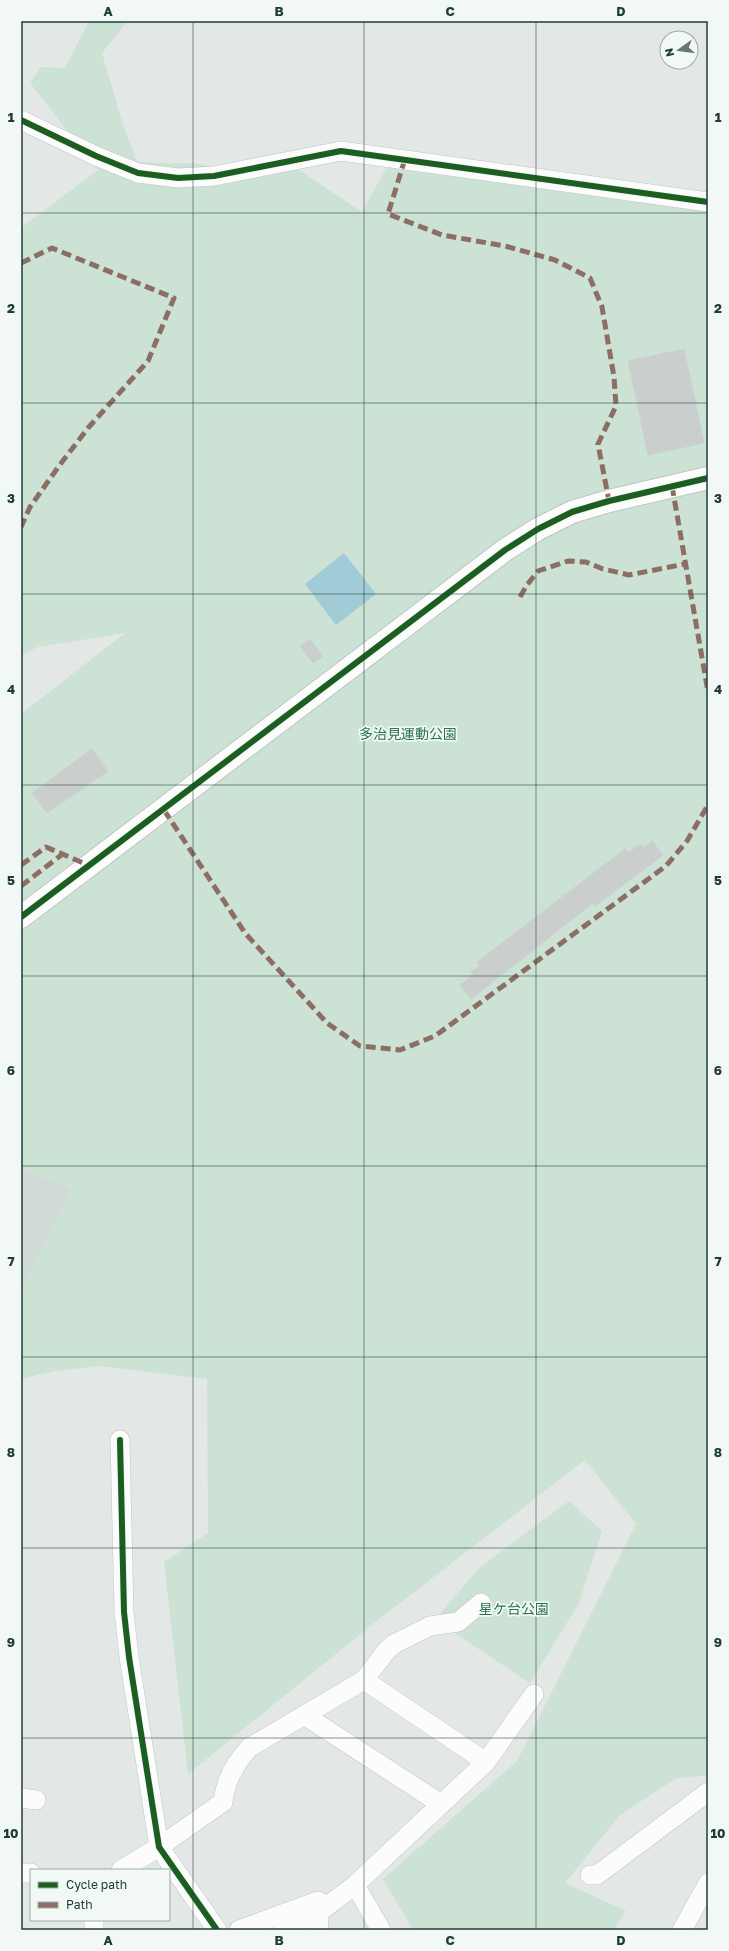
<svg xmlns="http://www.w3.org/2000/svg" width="729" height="1951" viewBox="0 0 729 1951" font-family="'Golos Text','Noto Sans JP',sans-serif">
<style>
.built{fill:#d0dad7}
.green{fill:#cbe2d5}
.water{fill:#a2cbd8}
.building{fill:#cacfce;stroke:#cbd1d0}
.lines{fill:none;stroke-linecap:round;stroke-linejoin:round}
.minor-casing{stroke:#c0c5c4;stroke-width:20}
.tertiary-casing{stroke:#c0c5c4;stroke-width:24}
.minor{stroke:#fbfcfb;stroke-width:19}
.tertiary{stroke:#fbfcfb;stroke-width:22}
.quiet{stroke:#8d6e63;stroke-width:5;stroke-dasharray:10 5;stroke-linecap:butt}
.cycleway-casing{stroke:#f1f8f5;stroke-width:8}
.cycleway{stroke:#1b5e20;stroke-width:6}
.grid{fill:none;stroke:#203c38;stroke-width:1;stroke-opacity:0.55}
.labels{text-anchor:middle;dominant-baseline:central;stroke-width:3.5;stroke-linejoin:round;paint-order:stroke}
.park-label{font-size:14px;fill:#2a744f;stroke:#f1f8f5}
.neatline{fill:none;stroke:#203c38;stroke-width:1.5}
.grid-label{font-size:13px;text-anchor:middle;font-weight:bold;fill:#203c38}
</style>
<rect width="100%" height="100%" fill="#e3e8e7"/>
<path class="built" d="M21,1168L72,1189L21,1292Z"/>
<path class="green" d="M89,21H128L102,53L123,125L137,162L200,164L239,175L290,164L362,212L388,165L542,189L708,210V1775L675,1779L620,1815L565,1883L626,1911L614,1930H413L383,1879L517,1761L636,1524L585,1460L369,1627L188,1774L164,1562L208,1533L207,1379L99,1366L54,1371L21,1379V1292L72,1189L21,1168V714L125,633L38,647L21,655V228L98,170L30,83L41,67L65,68Z
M569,1501L602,1531L579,1603L530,1683L435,1620L478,1569Z"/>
<path class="water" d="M344,553L376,594L336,625L305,584Z"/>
<path class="building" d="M684,349L704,443L648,455L628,361Z
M310,639L323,656L313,663L300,646Z
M92,749L108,771L47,813L32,793Z
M652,841L663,855L595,906L593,903L471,999L460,985L473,975L471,972L480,966L477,962L625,849L628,853L641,844L644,848Z"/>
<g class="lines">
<g class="minor-casing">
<path id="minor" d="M21,120L96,156L138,173L178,178L214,176L341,151L708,202
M120,1440L124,1612L129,1657L159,1847L217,1930
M364,1680L387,1650L394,1644L430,1626L458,1622L481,1603
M304,1715L441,1804
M21,1798L36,1800
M121,1870L159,1847L223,1802C225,1781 235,1763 250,1747L364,1680L486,1762
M21,1873H31
M590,1875H597L708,1792
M355,1885L381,1930
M94,1920V1930
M239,1930L318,1901L326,1907
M283,1930L318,1913
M319,1930L318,1913L355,1885L486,1762L534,1694
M682,1930L708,1883"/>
</g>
<g class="tertiary-casing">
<path id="tertiary" d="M21,917L505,550L538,529L572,512L609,501L708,478"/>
</g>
<use href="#minor" class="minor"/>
<use href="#tertiary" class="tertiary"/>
<path class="quiet" d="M405,159L388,214L442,235L505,246L555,260L590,278L602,307L614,377L616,406L598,444L609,501
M21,263L52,248L174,298L148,361L88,428L59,466L30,507L21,527
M672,486L708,692
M520,597L527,585L538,571L568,561L586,562L603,569L629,575L685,564
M164,810L245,933L327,1023L360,1046L400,1050L435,1036L666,866L687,841L708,805
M21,865L46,847L88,865
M21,886L64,853"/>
<g class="cycleway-casing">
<path id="cycleway" d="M21,120L96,156L138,173L178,178L214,176L341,151L708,202
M21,917L505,550L538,529L572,512L609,501L708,478
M120,1440L124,1612L129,1657L159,1847L217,1930"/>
</g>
<use href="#cycleway" class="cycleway"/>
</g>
<path class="grid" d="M193,21V1930M364,21V1930M536,21V1930M21,213H708M21,403H708M21,594H708M21,785H708M21,976H708M21,1166H708M21,1357H708M21,1548H708M21,1738H708"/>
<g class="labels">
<g class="park-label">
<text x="408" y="733">多治見運動公園</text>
<text x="514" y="1608">星ケ台公園</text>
</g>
</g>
<rect width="729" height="1951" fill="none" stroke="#f1f8f5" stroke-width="44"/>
<rect x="30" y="1869" width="140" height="52" fill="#f1f8f5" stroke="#9dada9"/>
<rect x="38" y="1882" width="20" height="6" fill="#1b5e20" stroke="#9dada9"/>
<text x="66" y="1889" font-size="12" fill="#203c38">Cycle path</text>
<rect x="38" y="1902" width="20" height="6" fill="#8d6e63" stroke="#9dada9"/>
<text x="66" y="1909" font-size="12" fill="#203c38">Path</text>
<g transform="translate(679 50) rotate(256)"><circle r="19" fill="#f1f8f5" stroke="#9dada9"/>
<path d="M0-3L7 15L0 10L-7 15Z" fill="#647875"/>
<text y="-6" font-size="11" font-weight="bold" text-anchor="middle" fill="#203c38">N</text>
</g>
<rect x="22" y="22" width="685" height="1907" class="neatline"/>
<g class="grid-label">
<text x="108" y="16">A</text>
<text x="279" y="16">B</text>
<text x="450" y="16">C</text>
<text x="621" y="16">D</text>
<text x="11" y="122">1</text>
<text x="718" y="122">1</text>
<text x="11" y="313">2</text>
<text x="718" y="313">2</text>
<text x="11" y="503">3</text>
<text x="718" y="503">3</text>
<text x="11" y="694">4</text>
<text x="718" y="694">4</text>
<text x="11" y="885">5</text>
<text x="718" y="885">5</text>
<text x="11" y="1075">6</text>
<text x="718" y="1075">6</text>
<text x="11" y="1266">7</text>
<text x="718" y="1266">7</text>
<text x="11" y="1457">8</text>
<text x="718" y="1457">8</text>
<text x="11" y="1647">9</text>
<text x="718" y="1647">9</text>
<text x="11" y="1838">10</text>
<text x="718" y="1838">10</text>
<text x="108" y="1945">A</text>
<text x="279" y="1945">B</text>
<text x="450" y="1945">C</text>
<text x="621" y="1945">D</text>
</g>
</svg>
